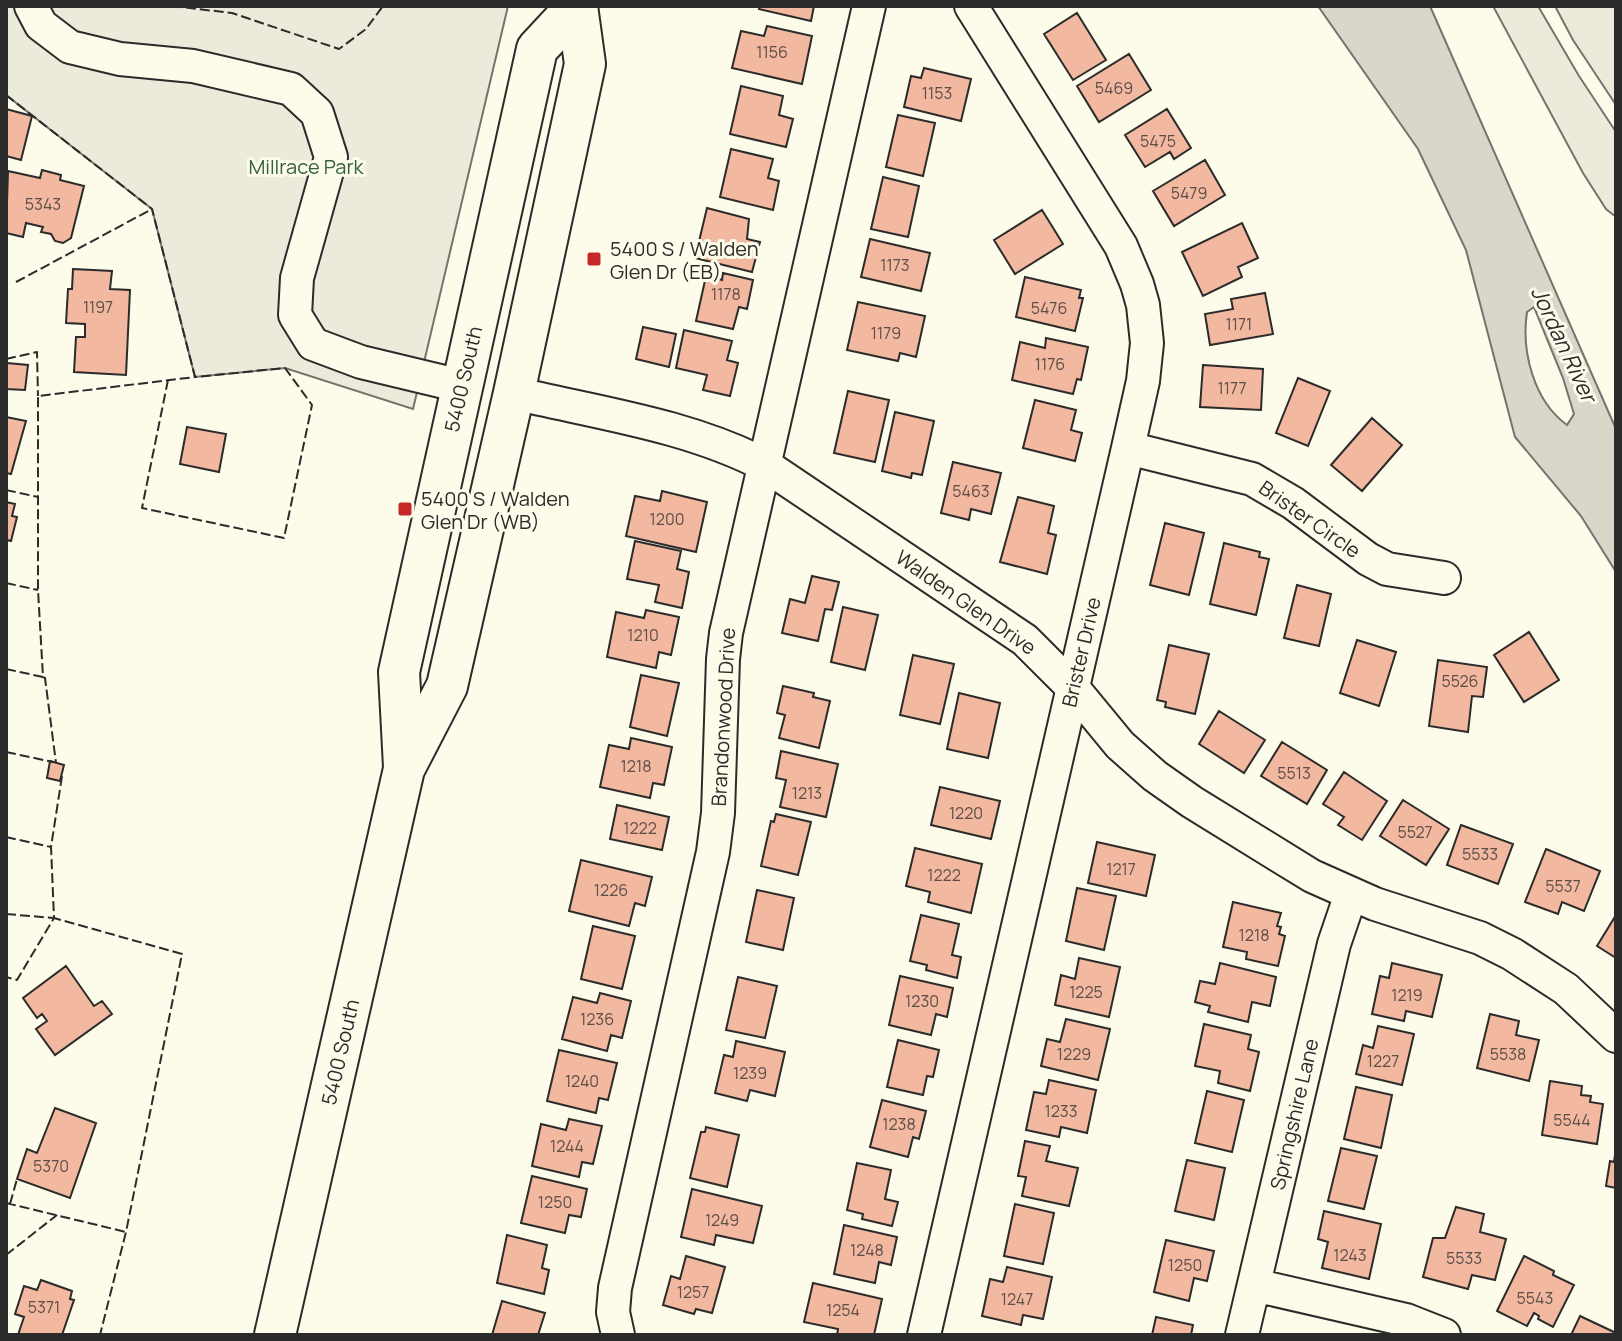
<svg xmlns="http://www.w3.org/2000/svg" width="1622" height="1341" viewBox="0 0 1622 1341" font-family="Manrope,sans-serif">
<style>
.green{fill:#ecebdb;stroke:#74746e;stroke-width:2}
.water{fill:#d8d7c9;stroke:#74746e;stroke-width:2;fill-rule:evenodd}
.building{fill:#f2b8a0;stroke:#2b2b2b;stroke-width:2}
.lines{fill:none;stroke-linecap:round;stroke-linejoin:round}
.minor-casing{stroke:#2b2b2b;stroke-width:36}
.major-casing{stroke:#2b2b2b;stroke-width:44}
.minor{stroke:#fdfbea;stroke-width:32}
.major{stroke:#fdfbea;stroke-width:40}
.fence{stroke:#2b2b2b;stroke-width:2;stroke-dasharray:10 4;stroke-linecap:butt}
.poi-dot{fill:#c62828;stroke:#fdfbea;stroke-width:3}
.labels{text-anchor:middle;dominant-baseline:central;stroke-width:6;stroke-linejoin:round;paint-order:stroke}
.number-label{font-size:16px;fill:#5d4e48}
.park-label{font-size:20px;fill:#34623c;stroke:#fdfbea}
.poi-label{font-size:20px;fill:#2b2b2b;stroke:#fdfbea;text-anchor:start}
.street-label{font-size:20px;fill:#2b2b2b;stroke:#fdfbea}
.water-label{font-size:22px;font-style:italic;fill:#2b2b2b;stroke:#fdfbea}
</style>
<rect width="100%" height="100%" fill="#fdfbea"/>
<path class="green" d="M6,6H508L413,409L285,368L195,377L152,209L6,95Z
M1493,6H1538L1579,76L1616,132V217L1606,209L1583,173Z
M1555,6H1616V105L1573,40Z"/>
<path class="water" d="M1318,6H1430L1616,429V572L1581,516L1515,437L1466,250L1418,149ZM1534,307L1563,378L1574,414L1567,425C1534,401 1521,352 1527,312Z"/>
<path class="building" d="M760,6H814L811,21L759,9Z
M1077,13L1106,60L1073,80L1044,34Z
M767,26L812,36L802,84L732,68L741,31L764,36Z
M1129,54L1151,90L1099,122L1077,86Z
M924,68L971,79L961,121L904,107L911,76L921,78Z
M741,86L783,96L779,115L793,119L786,147L730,134Z
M6,109L32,116L21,160L6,156Z
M1167,109L1191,148L1174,159L1170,152L1145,167L1125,135Z
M898,115L935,123L923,176L886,167Z
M731,149L773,159L768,178L779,181L773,210L720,197Z
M1205,160L1225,195L1174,226L1153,191Z
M42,170L61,175L60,180L84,186L71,238L63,243L55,241L51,234L41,232L43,227L26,223L23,237L6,233L8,171L40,178Z
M883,177L919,186L908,237L871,229Z
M707,208L749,219L747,239L760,242L752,272L695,258Z
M1042,210L1063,244L1015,274L994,240Z
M1242,223L1258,258L1238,267L1242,277L1203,296L1182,252Z
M870,239L930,253L921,291L861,277Z
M73,269L112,271L110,289L130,290L126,375L74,372L76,337H85V324L66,323L68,289H72Z
M723,273L753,280L747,309L739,307L733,329L696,321L706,276L722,280Z
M1025,277L1081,290L1079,298H1083L1075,331L1016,317Z
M1265,293L1273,334L1210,345L1205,314L1233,309L1231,299Z
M858,302L925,316L916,357L900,353L898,361L847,350Z
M643,327L676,334L669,367L636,359Z
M684,330L732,341L727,360L738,363L730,396L703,390L707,375L676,368Z
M1046,338L1088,347L1081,380L1077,379L1073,394L1012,380L1020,342L1045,348Z
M7,363L28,365L25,390L6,389Z
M1203,365L1263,369L1261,410L1200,407Z
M1298,378L1330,391L1308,446L1276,433Z
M848,391L889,400L875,462L834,453Z
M1035,400L1076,410L1071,430L1082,433L1075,461L1023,448Z
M895,412L934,421L922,475L912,473L911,478L882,471Z
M6,417L26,421L11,474L6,473Z
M1372,418L1402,445L1362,491L1331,465Z
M187,427L226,434L219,472L180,464Z
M953,462L1001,473L991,514L971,509L969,520L941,513Z
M662,491L707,502L696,552L626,536L635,496L660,501Z
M1018,497L1054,506L1048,533L1056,535L1047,574L1000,562Z
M6,502L15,504L12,516L17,517L11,541L7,540L6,546Z
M1165,523L1204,533L1189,595L1150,585Z
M635,541L681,551L677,569L689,572L682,608L655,602L659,585L627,579Z
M1224,543L1260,552L1259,557L1269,559L1256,615L1210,604Z
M812,576L839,582L832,610L825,609L818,641L782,633L790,599L805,603Z
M1297,585L1331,594L1319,646L1284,638Z
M843,607L878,615L865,670L831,662Z
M646,610L679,617L671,655L659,652L656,668L607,657L616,612L644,618Z
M1529,632L1559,680L1524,702L1494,655Z
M1357,640L1396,652L1379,706L1340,693Z
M1169,645L1209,654L1195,714L1165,707L1166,702L1157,700Z
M913,655L954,664L940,724L900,715Z
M1438,660L1487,667L1483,697L1472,696L1468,732L1429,726Z
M641,675L679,683L667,736L630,727Z
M783,686L814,693L813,697L830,701L819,748L779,738L785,715L777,713Z
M959,693L1000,703L988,758L947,749Z
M1219,711L1265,740L1244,773L1199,744Z
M631,738L672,747L664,785L653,783L650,798L600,787L609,745L629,749Z
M1282,742L1327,770L1307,804L1261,776Z
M781,751L838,764L826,817L780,807L786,780L776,778Z
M50,761L64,765L60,781L47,778Z
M1344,772L1387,801L1362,840L1338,825L1344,817L1323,804Z
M940,787L1000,801L991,839L931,825Z
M1403,800L1449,829L1426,865L1380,836Z
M617,805L669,817L662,850L610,839Z
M776,814L811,822L798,875L761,866L771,821L774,822Z
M1461,825L1513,844L1498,884L1447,865Z
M1097,842L1155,855L1146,896L1088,883Z
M915,848L982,864L971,913L928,902L930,892L906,886Z
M1546,849L1600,871L1584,911L1562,902L1558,914L1525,902Z
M581,860L652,877L645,906L635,903L629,926L569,911Z
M1077,888L1116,896L1104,950L1066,941Z
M757,890L794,898L783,950L746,942Z
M1233,902L1281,913L1277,926L1281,927L1279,934L1285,936L1278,966L1246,959L1247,952L1223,947Z
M921,915L959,924L952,955L961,957L957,978L926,970L927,965L910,961Z
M1616,915V958L1597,946Z
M593,926L635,936L622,989L581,979Z
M1079,958L1120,967L1109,1017L1055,1005L1061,975L1075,979Z
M1220,963L1276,977L1270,1006L1252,1002L1248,1022L1208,1012L1210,1006L1195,1002L1200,981L1215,984Z
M1392,963L1442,975L1432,1017L1406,1011L1404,1021L1372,1014L1380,976L1389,978Z
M66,966L94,1006L102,1001L112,1014L55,1055L36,1029L47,1021L42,1014L37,1018L23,998Z
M900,976L953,988L947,1017L936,1014L931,1035L889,1025Z
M738,977L777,986L765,1038L726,1030Z
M600,993L631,1001L622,1038L611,1035L607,1051L562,1039L573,997L597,1003Z
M1490,1014L1519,1021L1516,1035L1539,1040L1529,1081L1477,1068Z
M1066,1019L1110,1029L1098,1080L1041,1066L1047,1039L1060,1042Z
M1204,1024L1251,1035L1248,1049L1259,1052L1250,1091L1218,1083L1220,1071L1195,1066Z
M1378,1026L1414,1034L1402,1085L1356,1074L1363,1045L1373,1048Z
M898,1040L939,1050L933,1077L927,1076L923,1095L887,1087Z
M736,1041L785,1052L775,1096L750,1090L747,1101L715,1093L724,1055L733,1057Z
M559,1050L617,1063L608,1100L599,1098L596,1113L547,1101Z
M1049,1080L1096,1090L1087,1133L1061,1127L1059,1137L1026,1130L1034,1092L1046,1094Z
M1550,1081L1582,1086L1581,1095L1591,1096L1590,1102L1603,1104L1597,1144L1542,1135Z
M1356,1087L1392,1095L1381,1148L1344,1139Z
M1207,1091L1244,1100L1232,1152L1195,1143Z
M882,1100L926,1111L919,1139L913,1137L908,1157L870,1147Z
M55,1108L96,1123L70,1198L17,1179L27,1149L37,1153Z
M569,1119L602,1126L593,1164L582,1162L579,1177L532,1166L541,1124L566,1130Z
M706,1127L739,1135L727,1187L690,1178L701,1132H705Z
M1025,1141L1050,1146L1046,1161L1078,1168L1069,1206L1022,1196L1026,1177L1018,1176Z
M1341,1148L1377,1156L1364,1209L1328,1201Z
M1616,1148V1188L1606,1186L1610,1161L1614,1162Z
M1187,1160L1225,1168L1214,1220L1175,1211Z
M857,1163L891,1170L885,1199L898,1202L892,1226L862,1219L863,1214L847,1210Z
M532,1176L587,1189L581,1217L569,1215L565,1233L521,1223Z
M692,1189L762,1206L753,1243L716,1235L714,1245L681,1237Z
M1015,1204L1054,1213L1043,1264L1004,1256Z
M1456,1207L1484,1214L1480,1232L1506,1239L1495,1280L1472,1275L1468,1289L1423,1277L1433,1238H1445Z
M1324,1211L1381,1224L1369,1279L1322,1268L1328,1242L1318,1239Z
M844,1225L897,1237L891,1265L879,1262L875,1283L834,1274Z
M507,1235L547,1245L542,1268L549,1270L544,1294L497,1283Z
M1166,1240L1214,1251L1207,1281L1194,1278L1189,1301L1154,1292Z
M686,1256L725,1267L712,1313L696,1309L694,1314L663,1305L671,1276L680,1279Z
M1524,1256L1554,1271L1553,1275L1574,1285L1553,1327L1538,1319L1539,1316L1534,1313L1527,1326L1497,1311Z
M1007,1267L1052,1277L1043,1319L1023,1315L1021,1325L982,1316L990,1279L1003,1282Z
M41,1280L72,1291L70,1299L74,1300L62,1335H18L24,1317L15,1314L24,1286L37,1290Z
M813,1283L882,1299L874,1335H837L838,1329L804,1322Z
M502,1301L545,1313L538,1335H492Z
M1580,1316L1616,1333V1335H1571Z
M1156,1317L1193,1325L1191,1335H1152Z"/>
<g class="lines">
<g class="minor-casing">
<path id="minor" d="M31,6L41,25L70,47L120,59L193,66L291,89L317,113L331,157L297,278L295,315L313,344L361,362L461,386
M514,393C598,413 688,425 765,465L1025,640L1073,688L1120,745L1155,776L1192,802L1312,876L1375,904L1480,938L1512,954L1566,989L1616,1036
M1128,448L1252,479L1293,503L1368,559L1387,569L1444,578
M1254,1285L1406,1320L1444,1335
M618,1335L613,1312L615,1288L713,852L718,813L723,659L726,633L869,6
M924,1335L1128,448L1143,381L1147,343L1143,305L1137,284L1121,246L971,6
M1242,1335L1334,944L1351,894"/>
</g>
<g class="major-casing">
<path id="major" d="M404,767L399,672L537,49L577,6
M275,1335L404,769L447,686L514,393L585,64L577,6"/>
</g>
<use href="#minor" class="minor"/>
<use href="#major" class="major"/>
<path class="fence" d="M172,6L232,13L339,49L366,29L383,6
M6,95L152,209L195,377L38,396V590L43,677L45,678L56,763
M16,282L152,209
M6,359L37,352L38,396
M168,380L142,508L284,538L312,405L285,368L195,377
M6,490L38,497
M6,583L38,590
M6,669L43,677
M6,752L53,762
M62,776L51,847L54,918L182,954L126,1232L100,1335
M6,837L51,847
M6,914L54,918L17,980L6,977
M6,1203L126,1232
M10,1204L17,1179
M6,1255L57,1215"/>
</g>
<g class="poi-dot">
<rect x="586" y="251" width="16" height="16" rx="4"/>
<rect x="397" y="501" width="16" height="16" rx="4"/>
</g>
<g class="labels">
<g class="number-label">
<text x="772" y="52">1156</text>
<text x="1114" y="88">5469</text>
<text x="937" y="93">1153</text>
<text x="1158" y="141">5475</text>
<text x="1189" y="193">5479</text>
<text x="43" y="204">5343</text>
<text x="895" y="265">1173</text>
<text x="726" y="294">1178</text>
<text x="98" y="307">1197</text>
<text x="1049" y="308">5476</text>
<text x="1239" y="324">1171</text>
<text x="886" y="333">1179</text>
<text x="1050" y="364">1176</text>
<text x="1232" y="388">1177</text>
<text x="971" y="491">5463</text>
<text x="667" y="519">1200</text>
<text x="643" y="635">1210</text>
<text x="1460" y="681">5526</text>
<text x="636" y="766">1218</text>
<text x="1294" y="773">5513</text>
<text x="807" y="793">1213</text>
<text x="966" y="813">1220</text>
<text x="640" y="828">1222</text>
<text x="1415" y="832">5527</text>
<text x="1480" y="854">5533</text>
<text x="1121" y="869">1217</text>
<text x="944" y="875">1222</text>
<text x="1563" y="886">5537</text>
<text x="611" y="890">1226</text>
<text x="1254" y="935">1218</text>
<text x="1086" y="992">1225</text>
<text x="1407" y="995">1219</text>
<text x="922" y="1001">1230</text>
<text x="597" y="1019">1236</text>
<text x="1074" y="1054">1229</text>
<text x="1508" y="1054">5538</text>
<text x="1383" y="1061">1227</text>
<text x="750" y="1073">1239</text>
<text x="582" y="1081">1240</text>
<text x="1061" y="1111">1233</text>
<text x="1572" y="1120">5544</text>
<text x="899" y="1124">1238</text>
<text x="567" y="1146">1244</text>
<text x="51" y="1166">5370</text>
<text x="555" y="1202">1250</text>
<text x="722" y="1220">1249</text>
<text x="867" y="1250">1248</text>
<text x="1350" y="1255">1243</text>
<text x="1464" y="1258">5533</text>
<text x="1185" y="1265">1250</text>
<text x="693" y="1292">1257</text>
<text x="1535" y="1298">5543</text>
<text x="1017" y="1299">1247</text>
<text x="44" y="1307">5371</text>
<text x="843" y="1310">1254</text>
</g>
<g class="park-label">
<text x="306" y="166">Millrace Park</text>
</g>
<g class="poi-label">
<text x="610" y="248">5400 S / Walden<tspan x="610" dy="23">Glen Dr (EB)</tspan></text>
<text x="421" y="498">5400 S / Walden<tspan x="421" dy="23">Glen Dr (WB)</tspan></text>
</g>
<g class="street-label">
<text transform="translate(463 379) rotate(-77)">5400 South</text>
<text transform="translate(1310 519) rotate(35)">Brister Circle</text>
<text transform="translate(966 602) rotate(35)">Walden Glen Drive</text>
<text transform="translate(1081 652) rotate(-77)">Brister Drive</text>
<text transform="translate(723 717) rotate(-87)">Brandonwood Drive</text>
<text transform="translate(340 1052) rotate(-77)">5400 South</text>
<text transform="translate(1294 1114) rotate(-77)">Springshire Lane</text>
</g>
<g class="water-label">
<text transform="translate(1564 344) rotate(65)">Jordan River</text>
</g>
</g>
<rect width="1622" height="1341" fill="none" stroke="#2b2b2b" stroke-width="16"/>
</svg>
